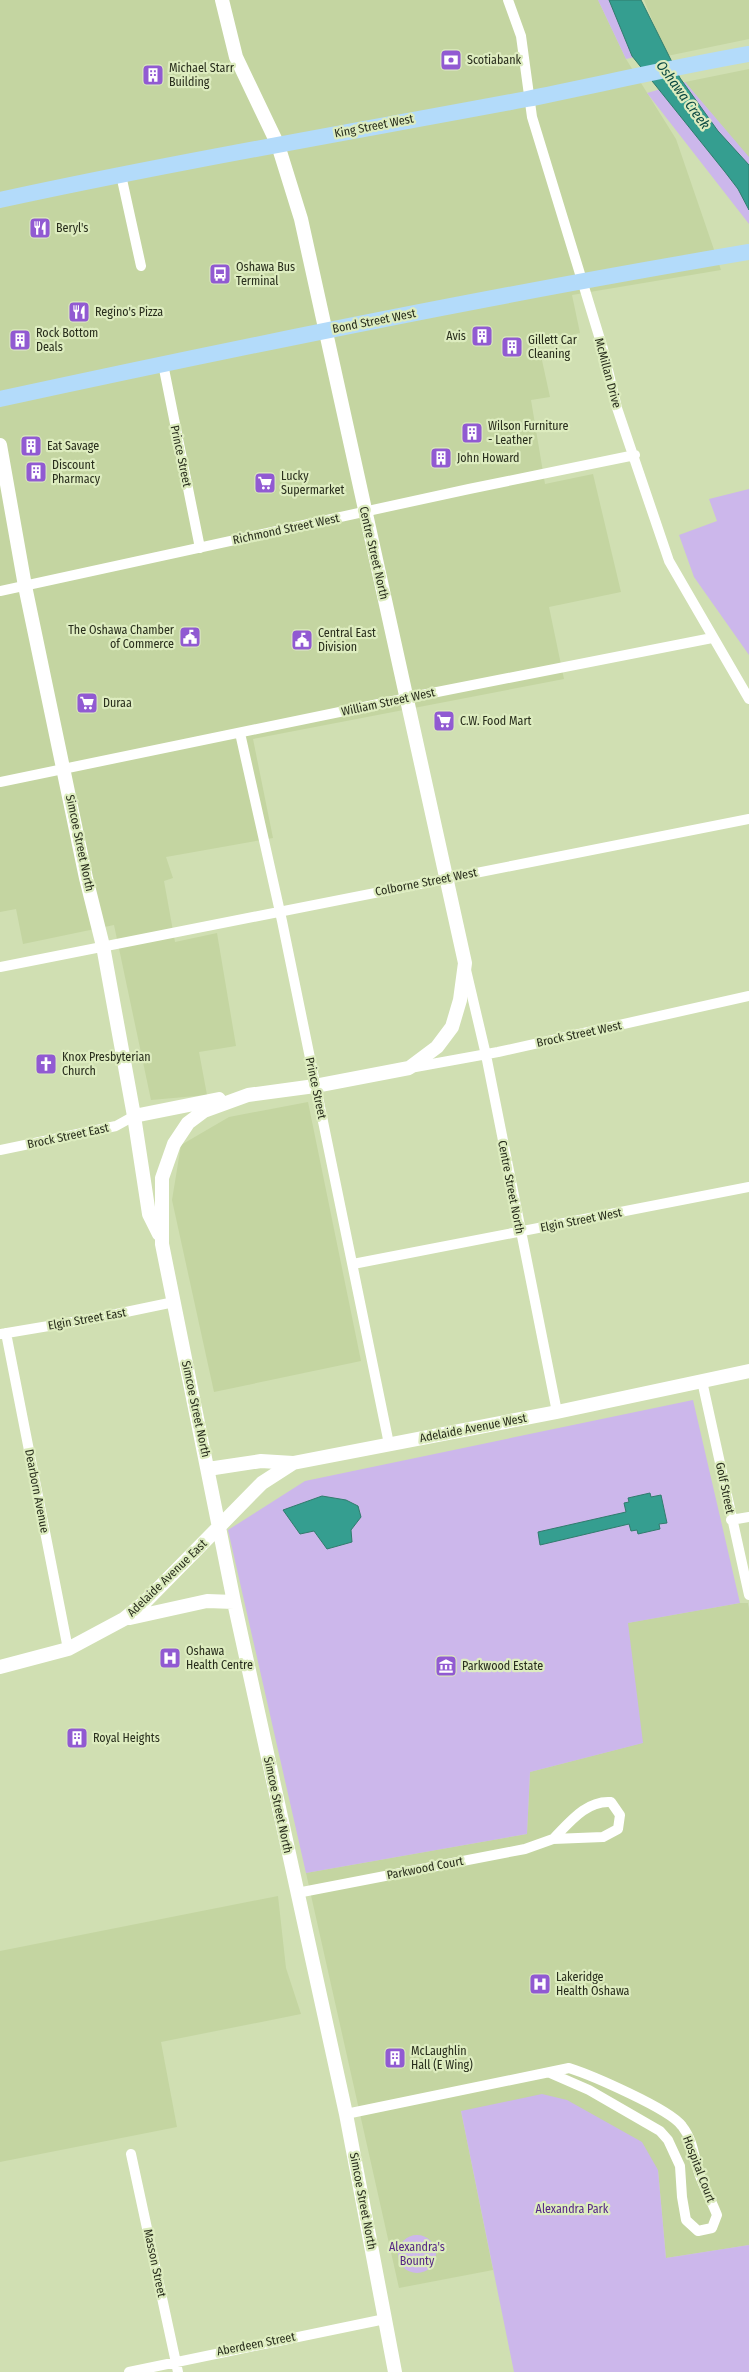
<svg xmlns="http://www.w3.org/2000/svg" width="749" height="2372" viewBox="0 0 749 2372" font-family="'Fira Sans Condensed',sans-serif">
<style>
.built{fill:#c4d5a1}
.green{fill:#ccb7eb}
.water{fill:#359e90;stroke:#317c6d}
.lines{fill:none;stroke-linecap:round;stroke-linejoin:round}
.minor{stroke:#fff;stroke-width:10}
.secondary{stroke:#fff;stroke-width:14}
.primary{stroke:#b3dbfa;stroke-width:16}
.labels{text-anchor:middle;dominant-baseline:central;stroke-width:4.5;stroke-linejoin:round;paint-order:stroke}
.poi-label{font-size:12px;fill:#282d1c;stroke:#ddecbf;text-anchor:start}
.street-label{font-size:12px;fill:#282d1c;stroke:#ddecbf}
.park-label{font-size:12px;fill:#552685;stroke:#ddecbf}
.water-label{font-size:14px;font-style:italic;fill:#0b4942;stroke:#ddecbf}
</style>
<rect width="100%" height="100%" fill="#d0dfb2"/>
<path class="built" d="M0,0H598L626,59L676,139L721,270L572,295L580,333L538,342L550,397L531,400L545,484L593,474L621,592L549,607L564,679L253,739L273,838L166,857L173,878L164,881L175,942L217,933L236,1046L199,1052L207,1095L151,1100L114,925L23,944L16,909L0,912Z
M644,0H749V39L667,56Z
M749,69V158L685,82Z
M308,1102L361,1361L214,1392L172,1200L181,1145L229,1117Z
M740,1603H748L749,1609V2245L666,2258L658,2170L461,2111L493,2270L399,2288L306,1873L527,1834L530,1772L642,1743L627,1623Z
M278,1896L286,1968L301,2014L161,2042L177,2127L0,2162V1951Z"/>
<path class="green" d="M598,0H640L660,51L626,59Z
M685,82L749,157V224L647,93Z
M749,489V655L694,577L679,535L717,521L709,499Z
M693,1400L740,1603L628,1623L643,1743L530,1772L527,1834L306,1873L228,1530L305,1481Z
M542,2094L567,2100L642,2142L658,2170L666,2258L749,2245V2372H514L461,2111Z
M398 2254a19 19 0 1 1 38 0a19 19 0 1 1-38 0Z"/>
<path class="water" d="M609,0H641L680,78L718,131L749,165V210L738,189L725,172L632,56Z
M650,1493L651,1497L661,1495L667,1523L659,1524L660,1529L638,1534L637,1530L631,1531L629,1524L540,1545L538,1532L626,1512L624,1503L629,1502L628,1498Z
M322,1496L346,1500L358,1506L361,1517L351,1530L352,1542L327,1549L314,1531L300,1534L283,1510Z"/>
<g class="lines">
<path class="minor" d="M508,0L521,36L532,117L603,349L617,408L669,561L749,699
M121,175L141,266
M163,364L200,548
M0,591L469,489L635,455
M240,733L282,921L389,1444
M0,782L422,695L712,638
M0,967L749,819
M466,970L486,1055L557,1412
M410,1068L498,1052L749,996
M0,1150L116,1126L134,1116
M353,1264L749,1187
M6,1333L68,1649
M1,1334L102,1317L174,1302
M702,1381L749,1595
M731,1520L749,1517
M297,1893L525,1849L553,1839L603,1837L618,1829L620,1815L611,1802C586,1800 569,1823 553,1839
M346,2114L569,2068C591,2075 670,2109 682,2126C694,2141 694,2159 700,2176C705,2189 712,2202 717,2215L712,2228L698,2231L686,2220L682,2197L680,2166L668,2140L660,2131L589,2090L550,2073
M131,2154L178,2372
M129,2372L385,2319"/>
<path class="secondary" d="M222,0L236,57L278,145L301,219L465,963L460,1000L452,1027L437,1047L409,1068L315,1086L248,1095L204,1111L188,1123L174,1144L162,1178V1244L234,1602L346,2114L395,2372
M0,445L25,586L86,878L103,946L134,1116L149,1214L159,1234
M134,1116L219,1099
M208,1469L261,1461L293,1463
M130,1618L207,1601L234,1602
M0,1667L68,1649L124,1619L146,1601L262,1483L293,1463L557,1412L749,1371"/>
<path class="primary" d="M0,200C175,162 351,132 527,99C601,84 675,67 749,54
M0,399C249,345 498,294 749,252"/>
</g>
<defs>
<g id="bank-square" transform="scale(1.125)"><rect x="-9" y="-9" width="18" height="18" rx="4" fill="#915ad2" stroke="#ddecbf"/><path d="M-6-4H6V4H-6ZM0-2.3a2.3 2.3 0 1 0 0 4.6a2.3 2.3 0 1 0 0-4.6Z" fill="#fff"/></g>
<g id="building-square" transform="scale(1.125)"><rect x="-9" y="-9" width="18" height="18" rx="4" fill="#915ad2" stroke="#ddecbf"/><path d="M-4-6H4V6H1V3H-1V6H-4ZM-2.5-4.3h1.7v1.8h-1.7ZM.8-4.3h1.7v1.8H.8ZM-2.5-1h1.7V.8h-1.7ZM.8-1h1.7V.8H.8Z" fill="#fff"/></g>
<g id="restaurant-square" transform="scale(1.125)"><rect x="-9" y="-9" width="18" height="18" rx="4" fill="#915ad2" stroke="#ddecbf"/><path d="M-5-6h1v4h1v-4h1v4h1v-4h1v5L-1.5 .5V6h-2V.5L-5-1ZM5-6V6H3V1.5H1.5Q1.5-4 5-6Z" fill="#fff"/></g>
<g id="bus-square" transform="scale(1.125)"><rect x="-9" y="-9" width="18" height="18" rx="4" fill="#915ad2" stroke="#ddecbf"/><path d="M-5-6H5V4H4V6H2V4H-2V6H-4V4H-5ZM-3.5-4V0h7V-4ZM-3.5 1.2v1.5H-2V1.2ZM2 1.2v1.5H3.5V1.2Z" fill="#fff"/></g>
<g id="supermarket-square" transform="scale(1.125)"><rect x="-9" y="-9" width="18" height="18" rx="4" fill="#915ad2" stroke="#ddecbf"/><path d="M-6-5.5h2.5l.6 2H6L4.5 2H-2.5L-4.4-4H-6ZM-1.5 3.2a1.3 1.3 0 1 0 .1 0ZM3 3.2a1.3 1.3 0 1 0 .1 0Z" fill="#fff"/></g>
<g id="civic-square" transform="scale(1.125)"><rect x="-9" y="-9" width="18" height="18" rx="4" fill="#915ad2" stroke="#ddecbf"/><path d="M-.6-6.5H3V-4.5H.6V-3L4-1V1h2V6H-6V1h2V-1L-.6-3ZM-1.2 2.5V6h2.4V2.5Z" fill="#fff"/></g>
<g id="church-square" transform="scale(1.125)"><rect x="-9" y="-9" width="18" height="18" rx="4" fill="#915ad2" stroke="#ddecbf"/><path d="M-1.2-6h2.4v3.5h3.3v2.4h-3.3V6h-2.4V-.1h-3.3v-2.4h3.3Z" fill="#fff"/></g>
<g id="hospital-square" transform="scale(1.125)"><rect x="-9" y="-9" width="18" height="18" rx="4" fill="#915ad2" stroke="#ddecbf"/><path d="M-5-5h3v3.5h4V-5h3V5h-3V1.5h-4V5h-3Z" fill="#fff"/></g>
<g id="museum-square" transform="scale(1.125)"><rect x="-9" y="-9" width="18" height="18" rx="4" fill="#915ad2" stroke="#ddecbf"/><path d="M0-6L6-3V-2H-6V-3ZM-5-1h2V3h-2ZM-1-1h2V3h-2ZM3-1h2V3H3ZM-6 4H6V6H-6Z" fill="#fff"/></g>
</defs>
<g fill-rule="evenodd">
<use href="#bank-square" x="451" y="60"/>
<use href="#building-square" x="153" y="75"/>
<use href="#restaurant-square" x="40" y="228"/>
<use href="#bus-square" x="220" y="274"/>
<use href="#restaurant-square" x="79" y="312"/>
<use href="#building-square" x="482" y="336"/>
<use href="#building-square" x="20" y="340"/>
<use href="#building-square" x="512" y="347"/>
<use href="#building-square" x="472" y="433"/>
<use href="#building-square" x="31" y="446"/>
<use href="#building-square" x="441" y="458"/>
<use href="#building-square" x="36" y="472"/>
<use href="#supermarket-square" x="265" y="483"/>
<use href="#civic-square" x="190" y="637"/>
<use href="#civic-square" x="302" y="640"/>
<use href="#supermarket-square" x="87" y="703"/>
<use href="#supermarket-square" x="444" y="721"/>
<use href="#church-square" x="46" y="1064"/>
<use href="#hospital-square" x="170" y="1658"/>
<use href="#museum-square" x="446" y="1666"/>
<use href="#building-square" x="77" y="1738"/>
<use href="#hospital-square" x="540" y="1984"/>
<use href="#building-square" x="395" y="2058"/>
</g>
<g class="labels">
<g class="poi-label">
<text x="467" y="60">Scotiabank</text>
<text x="169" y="68">Michael Starr<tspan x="169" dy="14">Building</tspan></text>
<text x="56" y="228">Beryl's</text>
<text x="236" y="267">Oshawa Bus<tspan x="236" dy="14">Terminal</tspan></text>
<text x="95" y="312">Regino's Pizza</text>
<text x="36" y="333">Rock Bottom<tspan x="36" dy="14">Deals</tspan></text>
<text x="466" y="336" text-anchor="end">Avis</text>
<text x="528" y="340">Gillett Car<tspan x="528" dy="14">Cleaning</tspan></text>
<text x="488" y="426">Wilson Furniture<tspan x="488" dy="14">- Leather</tspan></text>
<text x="47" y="446">Eat Savage</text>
<text x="457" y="458">John Howard</text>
<text x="52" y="465">Discount<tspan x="52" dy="14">Pharmacy</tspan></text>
<text x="281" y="476">Lucky<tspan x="281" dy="14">Supermarket</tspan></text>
<text x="174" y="630" text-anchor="end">The Oshawa Chamber<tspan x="174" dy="14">of Commerce</tspan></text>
<text x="318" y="633">Central East<tspan x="318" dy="14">Division</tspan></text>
<text x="103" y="703">Duraa</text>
<text x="460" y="721">C.W. Food Mart</text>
<text x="62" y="1057">Knox Presbyterian<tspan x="62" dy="14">Church</tspan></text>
<text x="186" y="1651">Oshawa<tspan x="186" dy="14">Health Centre</tspan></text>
<text x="462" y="1666">Parkwood Estate</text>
<text x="93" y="1738">Royal Heights</text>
<text x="556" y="1977">Lakeridge<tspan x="556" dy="14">Health Oshawa</tspan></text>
<text x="411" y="2051">McLaughlin<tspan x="411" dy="14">Hall (E Wing)</tspan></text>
</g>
<g class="street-label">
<text transform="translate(374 126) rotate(-11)">King Street West</text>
<text transform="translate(374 321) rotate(-11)">Bond Street West</text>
<text transform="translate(608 373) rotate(75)">McMillan Drive</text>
<text transform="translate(181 456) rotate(78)">Prince Street</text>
<text transform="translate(286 529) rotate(-12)">Richmond Street West</text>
<text transform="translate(374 553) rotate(77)">Centre Street North</text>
<text transform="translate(388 702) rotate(-12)">William Street West</text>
<text transform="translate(80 843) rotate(78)">Simcoe Street North</text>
<text transform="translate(426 882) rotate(-11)">Colborne Street West</text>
<text transform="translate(579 1034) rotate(-12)">Brock Street West</text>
<text transform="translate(316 1088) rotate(78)">Prince Street</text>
<text transform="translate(68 1136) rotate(-12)">Brock Street East</text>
<text transform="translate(511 1187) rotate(79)">Centre Street North</text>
<text transform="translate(581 1220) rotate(-11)">Elgin Street West</text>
<text transform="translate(87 1319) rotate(-10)">Elgin Street East</text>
<text transform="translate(196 1409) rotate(78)">Simcoe Street North</text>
<text transform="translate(473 1428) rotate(-11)">Adelaide Avenue West</text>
<text transform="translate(725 1488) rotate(78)">Golf Street</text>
<text transform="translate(37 1491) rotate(79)">Dearborn Avenue</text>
<text transform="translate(167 1578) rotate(-44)">Adelaide Avenue East</text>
<text transform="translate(278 1805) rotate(78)">Simcoe Street North</text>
<text transform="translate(425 1868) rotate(-11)">Parkwood Court</text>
<text transform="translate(699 2169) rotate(69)">Hospital Court</text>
<text transform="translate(363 2201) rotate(79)">Simcoe Street North</text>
<text transform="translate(155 2263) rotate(78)">Masson Street</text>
<text transform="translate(256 2344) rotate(-11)">Aberdeen Street</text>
</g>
<g class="park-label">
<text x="572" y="2209">Alexandra Park</text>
<text x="417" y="2247">Alexandra's<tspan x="417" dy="14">Bounty</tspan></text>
</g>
<g class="water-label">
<text transform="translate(683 95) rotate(54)">Oshawa Creek</text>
</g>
</g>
</svg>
